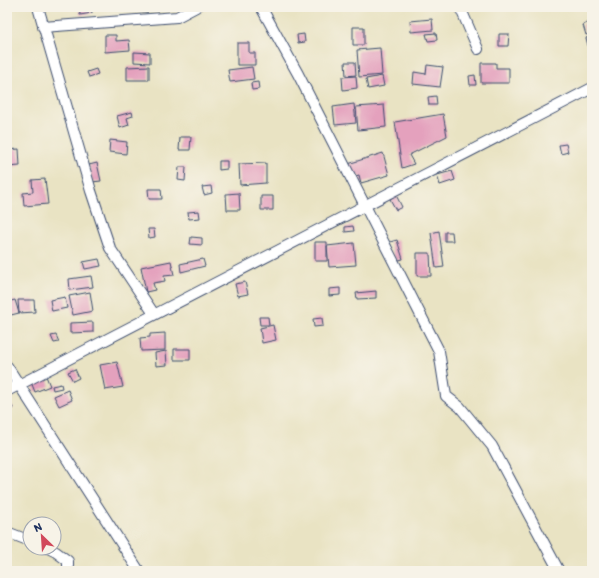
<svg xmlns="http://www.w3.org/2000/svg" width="599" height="578" viewBox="0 0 599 578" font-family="Itim,sans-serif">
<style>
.building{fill:#e4a1bd}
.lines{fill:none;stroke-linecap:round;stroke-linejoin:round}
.street-casing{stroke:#3a4a6d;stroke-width:12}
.street{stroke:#fff;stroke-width:10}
</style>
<rect width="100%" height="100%" fill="#f7f3e8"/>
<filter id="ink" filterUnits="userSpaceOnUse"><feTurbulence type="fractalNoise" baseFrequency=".025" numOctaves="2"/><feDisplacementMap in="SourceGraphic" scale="8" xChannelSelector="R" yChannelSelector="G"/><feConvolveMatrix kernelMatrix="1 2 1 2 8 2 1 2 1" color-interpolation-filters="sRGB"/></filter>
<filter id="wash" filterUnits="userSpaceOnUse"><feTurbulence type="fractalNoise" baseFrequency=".012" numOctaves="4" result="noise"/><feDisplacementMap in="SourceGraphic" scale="16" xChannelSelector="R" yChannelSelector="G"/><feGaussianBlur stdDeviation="0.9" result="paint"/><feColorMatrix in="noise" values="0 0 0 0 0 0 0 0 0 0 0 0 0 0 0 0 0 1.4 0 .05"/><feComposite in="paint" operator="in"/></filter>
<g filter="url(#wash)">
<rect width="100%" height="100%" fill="#e9e3c3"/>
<g id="blocks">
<path class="building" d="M79,7H91L92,13L80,15Z
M432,19L433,30L411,32L410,21Z
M589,22L592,33L586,35L583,25Z
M353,27H364V45H353Z
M436,33L437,40L428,41L426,34Z
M304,34L305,42L298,43L297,35Z
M499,34H509L508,46H499Z
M105,35H116V41L129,40L130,50L105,52Z
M592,36V52L590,53L586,38Z
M237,43H249V53H255V65H237Z
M380,48L382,75L359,77L357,50Z
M134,52L150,53V63L134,62Z
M345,62H355L356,75L346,76Z
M481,63H496V68H509V83H481Z
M427,65L443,67L440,87L413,84L414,72L426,74Z
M149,66V80H127V67Z
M252,67L254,79L230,82L228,70Z
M96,69L98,74L89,77L87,72Z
M475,75L476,85H470L469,76Z
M356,76L357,88L343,90L342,77Z
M382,76L384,86L368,89L366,79Z
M258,82L259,89L252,90L251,83Z
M436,96L437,105H429L428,97Z
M354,104L356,123L335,125L333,107Z
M384,105L386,127L358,130L356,107Z
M132,112L133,116L127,118L129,125L120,128L117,116Z
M443,114L447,136L409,155L414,164L402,168L395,122Z
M180,137H191L190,150H179Z
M110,140L127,142L126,154L109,152Z
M566,144L568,152L561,154L559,145Z
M19,149L20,166L7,167V150Z
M383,153L389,175L361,183L359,175L352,177L348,164Z
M219,161H227V169L219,170Z
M97,163L101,181L92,182L89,165Z
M266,163V183L240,185L239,164Z
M179,167H186L185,181L178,180Z
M452,171L455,180L440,185L437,175Z
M45,179L48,204L24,206L23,193L33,192L32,180Z
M211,186L212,193L204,195L202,187Z
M148,189H161L162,199H149Z
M239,193L240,210H227L226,194Z
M396,195L402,207L396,210L390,199Z
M261,196H273V210H261Z
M199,211L200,218L189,219L188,212Z
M353,226L354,231L345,232V227Z
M148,229H154L155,237L149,238Z
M439,231L444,267L436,268L431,233Z
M445,232H452L453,241H445Z
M191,237L202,238V245L190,244Z
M397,240L403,259L395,261L390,242Z
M315,242H327V261H315Z
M354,243L356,265L329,267L327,246Z
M417,253H430L431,276H417Z
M99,259L101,266L85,269L83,262Z
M203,259L205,266L181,272L180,264Z
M171,261L174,275L164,276L165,281L153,283L155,290L146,292L141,267Z
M91,276L93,287L70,290L69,279Z
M245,282L248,294L238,296L235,284Z
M340,288V295L329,296V289Z
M376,291V298L357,299L356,293Z
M90,292L93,311L73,315L69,296Z
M65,297L67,308L52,311L50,300Z
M15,300L19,313L7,316V302Z
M18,300H34L35,312L19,313Z
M259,317H268L269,325H260Z
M322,318L323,326L314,327L313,319Z
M93,322V332L70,333V323Z
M273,325L276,340L262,343L260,328Z
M165,333V350L141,351L140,338L150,337V334Z
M56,335L59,342L54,343L51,336Z
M174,349H190V360H174Z
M166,351L167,365L156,366L155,353Z
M117,362L123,387L105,390L100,365Z
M75,369L79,378L73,381L68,372Z
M46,376L50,386L35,392L31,382Z
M61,384L62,388L53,390L52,386Z
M68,390L72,400L59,406L54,396Z
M9,401L13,408L7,412V402Z"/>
</g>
</g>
<g filter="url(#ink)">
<use href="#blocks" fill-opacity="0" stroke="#3a4a6d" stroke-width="1"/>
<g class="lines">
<g class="street-casing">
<path id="street" d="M38,7L91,191L110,248L154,314
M261,7L298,74L439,351L446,396L460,407L492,446L559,571
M460,7L478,49
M43,27L177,17L196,7
M7,366L139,571
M7,391L592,88
M7,532L30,541
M48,548L56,552L68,561V571"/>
</g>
<use href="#street" class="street"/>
</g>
</g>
<rect width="599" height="578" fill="none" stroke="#f7f3e8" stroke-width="24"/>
<g transform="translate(42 536) rotate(335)"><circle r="19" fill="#f7f3e8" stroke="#9fa5b1"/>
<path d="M0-3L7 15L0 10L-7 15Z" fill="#d1495b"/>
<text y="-6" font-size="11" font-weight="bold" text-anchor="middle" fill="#1b2f5e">N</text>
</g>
</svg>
